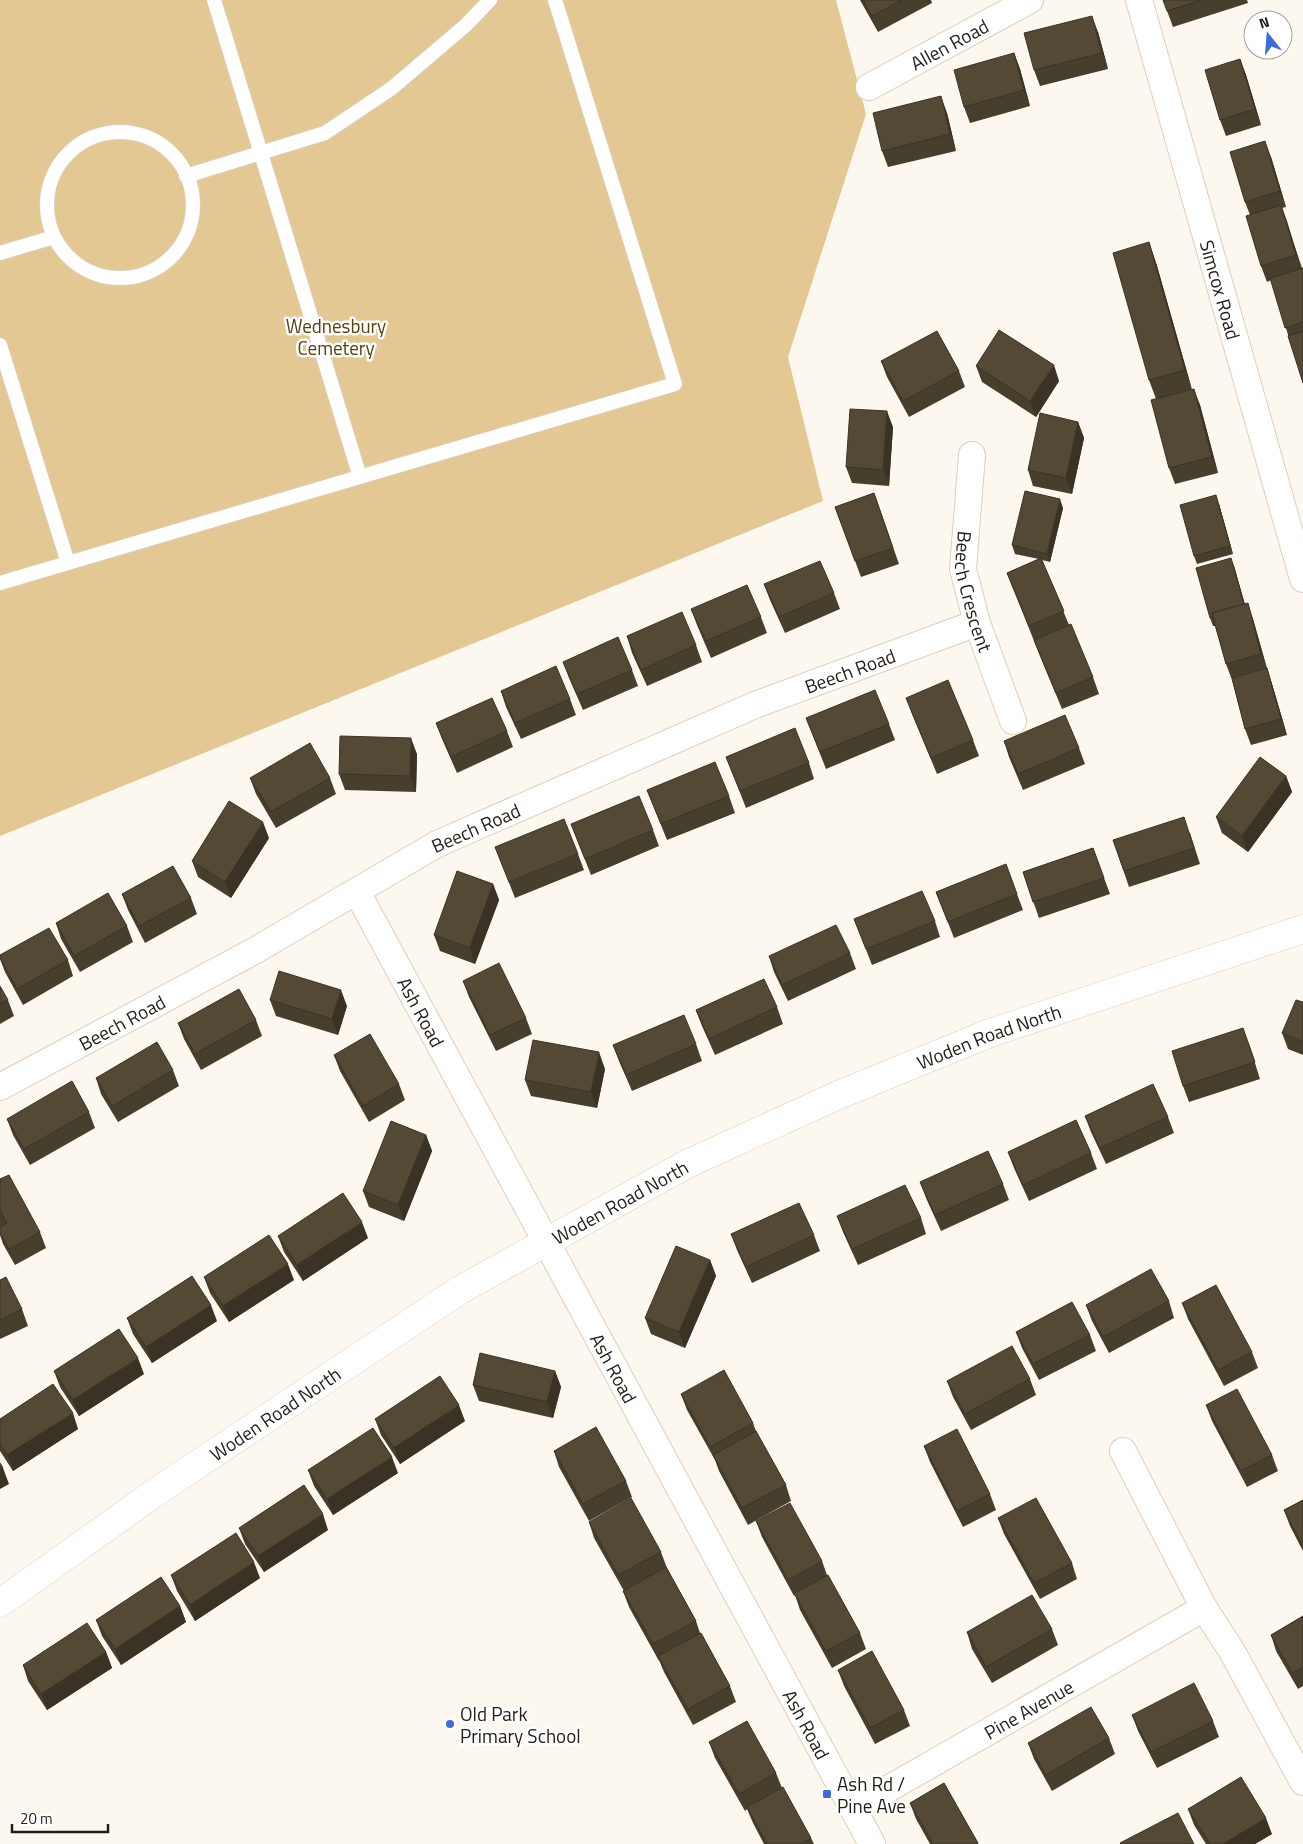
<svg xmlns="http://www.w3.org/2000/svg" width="1303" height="1844" viewBox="0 0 1303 1844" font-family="'Titillium Web',sans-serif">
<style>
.green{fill:#e3c893}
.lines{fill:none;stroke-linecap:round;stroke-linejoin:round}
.service-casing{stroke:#dbcfb7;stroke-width:16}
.minor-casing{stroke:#dbcfb7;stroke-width:28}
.tertiary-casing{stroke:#dbcfb7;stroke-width:29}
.service{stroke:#fff;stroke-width:14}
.minor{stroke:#fff;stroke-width:26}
.tertiary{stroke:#fff;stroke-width:28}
.wall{fill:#473f2e}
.shaded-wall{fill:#3a3325}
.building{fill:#534935;stroke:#3a3325}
.poi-dot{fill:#3d6bdc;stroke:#fff;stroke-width:2}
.labels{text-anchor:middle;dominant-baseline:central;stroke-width:5;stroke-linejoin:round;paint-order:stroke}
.street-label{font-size:19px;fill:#211c14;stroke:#fff}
.park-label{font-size:19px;fill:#56400d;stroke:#fff}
.poi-label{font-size:19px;fill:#211c14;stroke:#fff;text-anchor:start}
</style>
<rect width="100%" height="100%" fill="#fdf8ef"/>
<path class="green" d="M0,0H836L866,114L788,357L823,501L0,836Z"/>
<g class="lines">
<g class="service-casing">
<path id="service" d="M214,0L360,477
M47 205a73 73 0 1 1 146 0a73 73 0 1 1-146 0Z
M186,176L325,133L392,88L466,25L490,0
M0,253L54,237
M0,345L68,563
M0,583L675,384L555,0"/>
</g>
<g class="minor-casing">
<g id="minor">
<path id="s1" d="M1139,0L1303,579"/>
<path id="s2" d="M869,87L1030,0"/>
<path id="s3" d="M972,455L963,569L977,623L1013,721"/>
<path id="s4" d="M357,892L872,1844"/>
<path id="s5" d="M0,1087L256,950L437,844L755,705L977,623"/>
<path d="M1123,1451L1204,1608"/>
<path id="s6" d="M853,1809L1204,1608L1233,1653L1303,1782"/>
</g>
</g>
<g class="tertiary-casing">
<g id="tertiary">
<path id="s7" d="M0,1603L156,1492L460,1290L687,1164L836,1096L990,1033L1303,929"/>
</g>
</g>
<use href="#service" class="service"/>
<use href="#minor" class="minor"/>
<use href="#tertiary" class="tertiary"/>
</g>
<path class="wall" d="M860,0H931L932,3L878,32Z
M1163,0H1247L1248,3L1173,27Z
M1098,32L1108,69L1040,86L1034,70Z
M1014,53L1020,69L1030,106L970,123L964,107Z
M1240,59L1246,75L1261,125L1226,136L1220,120Z
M947,113L956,151L888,167L882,151Z
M1271,157L1286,207L1282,208L1302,268H1303V383L1271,280L1267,282L1261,266L1250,215L1245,202Z
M1149,242L1157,266L1192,390L1200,405L1218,473L1175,484L1169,468L1156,399L1149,380Z
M881,361L959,371L965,387L909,417L887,377Z
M976,366L1059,381L1036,417L982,382Z
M1078,422L1084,438L1072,494L1033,486L1028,470Z
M893,427L889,486L852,483L846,467Z
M874,493L899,564L861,577L835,507Z
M1219,504L1233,554L1197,564L1194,556Z
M1063,508L1050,562L1042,560L1069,625L1093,677L1099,694L1062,709L1040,656L1007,573L1039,559L1015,554L1012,545Z
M1234,566L1245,604L1253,619L1267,668L1272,684L1287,735L1251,745L1245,729L1232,680L1226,664L1215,626H1213L1210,618Z
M764,584L834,593L840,609L785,633L770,600Z
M691,609L761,617L767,633L711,658L697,625Z
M627,636L696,645L702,662L647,686L632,653Z
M563,662L632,670L638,686L583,710L569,678Z
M501,691L570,699L576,715L521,739L506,707Z
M906,698L973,740L979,756L937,774L912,714Z
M806,718L889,724L895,740L826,769Z
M436,723L507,731L513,747L457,773L442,739Z
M1004,741L1079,748L1085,764L1023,790L1009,757Z
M417,754L416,792L345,790L339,774Z
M726,757L809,763L814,779L746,808Z
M1286,776L1292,792L1248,852L1222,833L1216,817Z
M250,778H330L336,794L276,828L256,794Z
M647,790L729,796L735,813L667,840Z
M571,824L653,830L659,846L591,875Z
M1190,833L1200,864L1129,887L1113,840Z
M269,838L231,898L198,877L192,861Z
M495,847L578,854L584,870L515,898Z
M1093,848L1110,894L1039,918L1023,872Z
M493,884L499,900L475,964L440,951L434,935Z
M936,892L1017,894L1023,910L954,938Z
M122,894L191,898L197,914L145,943L128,910Z
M854,919L935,921L940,937L872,965Z
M56,923L127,926L133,942L80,972L61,939Z
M850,953L856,969L788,1001L774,972L769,956Z
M0,955L68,960L73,976L23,1005L5,972L0,959Z
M463,981L526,1018L532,1034L496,1051L469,997Z
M0,986L8,1000L14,1016L0,1024Z
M270,1000L347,1006L338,1035L276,1016Z
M1303,1002V1055L1288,1049L1282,1033Z
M777,1007L783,1024L715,1055L702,1026L696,1010Z
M256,1020L262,1036L201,1070L184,1039L178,1023Z
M696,1044L702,1061L632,1091L619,1061L613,1045Z
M1249,1044L1260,1079L1189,1102L1183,1086Z
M334,1055L399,1084L405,1100L369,1122L340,1071Z
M605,1069L597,1108L531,1096L525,1080Z
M173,1070L179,1086L118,1122L101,1094L96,1078Z
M89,1112L95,1128L30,1165L13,1135L7,1119Z
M1085,1116L1168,1117L1174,1133L1106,1164L1091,1132Z
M426,1135L432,1151L404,1221L369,1207L363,1191Z
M1008,1152L1091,1153L1097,1169L1029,1201L1014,1168Z
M0,1179L40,1232L46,1248L15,1265L3,1244L0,1235Z
M920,1182L1003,1184L1009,1200L941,1231L926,1198Z
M837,1216L921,1218L926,1234L858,1265L843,1232Z
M731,1234L814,1235L820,1251L752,1283L737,1250Z
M278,1236L368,1238L303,1281L284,1252Z
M710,1260L716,1276L685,1348L651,1334L645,1318Z
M204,1277L294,1280L229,1322L210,1293Z
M0,1280L22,1309L28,1326L0,1339Z
M1169,1301L1174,1318L1109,1353L1092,1321L1086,1305Z
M1182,1303L1252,1352L1258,1368L1224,1386L1188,1319Z
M127,1318L217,1321L152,1363L133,1334Z
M1016,1332L1090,1335L1096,1351L1039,1380L1022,1348Z
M54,1371L144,1374L79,1416L60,1387Z
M555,1371L561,1387L553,1418L479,1401L473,1385Z
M1030,1379L1036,1395L971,1430L953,1397L947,1381Z
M681,1394L753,1423L757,1434L786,1485L791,1501L748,1525L719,1471L715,1460L687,1410Z
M1206,1405L1272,1455L1278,1471L1247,1487L1212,1421Z
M0,1419L78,1429L13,1471L0,1451Z
M375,1419L465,1421L400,1464L381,1435Z
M924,1446L990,1494L996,1510L963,1527L930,1462Z
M554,1451L626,1481L632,1497L589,1521L559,1467Z
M308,1470L398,1473L333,1515L314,1486Z
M1303,1500V1551L1290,1526L1284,1510Z
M998,1518L1072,1563L1077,1579L1040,1599L1004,1534Z
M756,1521L822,1561L827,1575L860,1633L866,1649L832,1668L800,1610L795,1595L794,1596L762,1537Z
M589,1522L661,1552L667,1568L696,1621L700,1633L730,1686L736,1702L693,1725L664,1672L659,1660V1661L629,1607L623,1591H624L594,1538Z
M239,1528L328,1530L264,1572L245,1544Z
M171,1575L260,1578L195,1621L177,1591Z
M180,1606L186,1622L121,1665L102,1636L96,1620Z
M1303,1616V1686L1298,1689L1276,1651L1271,1635Z
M1052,1629L1058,1645L992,1683L972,1649L967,1632Z
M106,1652L112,1668L47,1710L28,1681L23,1665Z
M838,1670L904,1710L910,1726L875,1744L844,1686Z
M1132,1715L1213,1721L1219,1737L1157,1768L1138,1731Z
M1109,1738L1115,1754L1052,1791L1034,1759L1028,1743Z
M709,1742L776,1773L782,1788L811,1838L814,1844H764L753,1823L747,1809L745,1811L715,1758Z
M944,1783L978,1844H930L916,1819L910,1803Z
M1188,1809L1272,1834L1255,1844H1206L1194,1825Z"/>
<path class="shaded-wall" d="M1092,16L1098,32L1108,69L1102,53Z
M1014,53L1020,69L1030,106L1024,90Z
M1240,59L1246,75L1261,125L1255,109Z
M941,96L947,113L956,151L950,134Z
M1265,141L1271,157L1286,207L1280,191Z
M1281,205L1287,221L1302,271L1296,255Z
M1149,242L1157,266L1193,393L1185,370Z
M1054,365L1059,381L1036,417L1030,401Z
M1194,389L1200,405L1218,473L1212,457Z
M887,411L893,427L889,486L883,470Z
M1078,422L1084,438L1072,494L1066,478Z
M1216,495L1219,504L1233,554L1230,546Z
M1060,499L1063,508L1050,562L1047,554Z
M1231,558L1234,566L1248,617L1245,608Z
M1248,603L1253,619L1267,670L1261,654Z
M1267,668L1272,684L1287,735L1281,719Z
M411,738L417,754L416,792L410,776Z
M1286,776L1292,792L1248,852L1242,836Z
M263,822L269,838L231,898L225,882Z
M493,884L499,900L475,964L470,948Z
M341,990L347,1006L338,1035L332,1019Z
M599,1052L605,1069L597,1108L591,1092Z
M426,1135L432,1151L404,1221L398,1205Z
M362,1222L368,1238L303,1281L297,1265Z
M710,1260L716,1276L685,1348L679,1332Z
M288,1264L294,1280L229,1322L223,1306Z
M211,1305L217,1321L152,1363L146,1347Z
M138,1358L144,1374L79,1416L73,1400Z
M555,1371L561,1387L553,1418L547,1402Z
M459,1405L465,1421L400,1464L394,1448Z
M73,1413L78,1429L13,1471L7,1455Z
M392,1457L398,1473L333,1515L327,1499Z
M3,1468L9,1484L0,1489V1469Z
M323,1514L328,1530L264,1572L258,1556Z
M254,1562L260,1578L195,1621L190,1605Z
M180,1606L186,1622L121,1665L115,1649Z
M106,1652L112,1668L47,1710L41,1694Z
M1266,1818L1272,1834L1255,1844H1223Z"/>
<path class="building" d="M863,0H902L872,16Z
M1163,0H1202L1167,11Z
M1092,16L1102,53L1034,70L1024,33Z
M1014,53L1024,90L964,107L954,70Z
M1240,59L1255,109L1220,120L1205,70Z
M941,96L950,134L882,151L873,113Z
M1265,141L1280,191L1245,202L1230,152Z
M1281,205L1296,255L1261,266L1246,216Z
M1149,242L1185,370L1149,380L1113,253Z
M1303,268V322L1285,328L1270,278Z
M999,330L1054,365L1030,401L976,366Z
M937,331L959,371L903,401L881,361Z
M1303,331V383L1288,336Z
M1194,389L1212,457L1169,468L1151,400Z
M850,409L887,411L883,470L846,467Z
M1040,413L1078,422L1066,478L1028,470Z
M1025,491L1060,499L1047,554L1012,545Z
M874,493L893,548L855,561L835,507Z
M1216,495L1230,546L1194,556L1180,505Z
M1041,558L1064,611L1029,626L1007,573Z
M1231,558L1244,604L1212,613L1213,617L1210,618L1196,568Z
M820,561L834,593L779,617L764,584Z
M747,585L761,617L706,641L691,609Z
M1248,603L1261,654L1226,664L1212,613Z
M682,612L696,645L641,670L627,636Z
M1071,624L1093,677L1056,693L1034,640Z
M618,637L632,670L577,694L563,662Z
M556,666L570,699L515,723L501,691Z
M1267,668L1281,719L1245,729L1232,678Z
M948,680L973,740L931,758L906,698Z
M875,690L889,724L820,752L806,718Z
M492,698L507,731L451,757L436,723Z
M1065,715L1079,748L1018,774L1004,741Z
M795,728L809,763L740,791L726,757Z
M340,736L411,738L410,776L339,774Z
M310,743L330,778L271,812L250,778Z
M1260,757L1286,776L1242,836L1216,817Z
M715,762L729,796L661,824L647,790Z
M639,796L653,830L585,859L571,824Z
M229,801L263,822L225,882L192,861Z
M1184,817L1194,848L1124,871L1113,840Z
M564,819L578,854L509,882L495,847Z
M1093,848L1104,878L1033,902L1023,872Z
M1006,864L1017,894L948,922L936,892Z
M173,866L191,898L139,926L122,894Z
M457,871L493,884L470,948L434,935Z
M922,891L935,921L866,949L854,919Z
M108,893L127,926L74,956L56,923Z
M836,925L850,953L782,985L769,956Z
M49,928L68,960L17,989L0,958V955Z
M499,963L526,1018L490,1035L463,981Z
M279,971L341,990L332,1019L270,1000Z
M764,979L777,1007L709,1039L696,1010Z
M0,986L8,1000L0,1004Z
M239,989L256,1020L195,1054L178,1023Z
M1296,1000L1303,1002V1042L1282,1033Z
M684,1015L696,1044L626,1075L613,1045Z
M1243,1028L1255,1062L1183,1086L1172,1051Z
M370,1034L399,1084L363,1106L334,1055Z
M533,1040L599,1052L591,1092L525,1080Z
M157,1042L173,1070L112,1106L96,1078Z
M72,1081L89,1112L24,1149L7,1119Z
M1153,1084L1168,1117L1100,1148L1085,1116Z
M1076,1120L1091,1153L1023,1185L1008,1152Z
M391,1121L426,1135L398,1205L363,1191Z
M988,1151L1003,1184L935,1215L920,1182Z
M9,1175L40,1232L9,1249L0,1233V1227L7,1223L0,1211V1179Z
M905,1185L921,1218L852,1249L837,1216Z
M343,1193L362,1222L297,1265L278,1236Z
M799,1203L814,1235L746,1267L731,1234Z
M269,1235L288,1264L223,1306L204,1277Z
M676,1246L710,1260L679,1332L645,1318Z
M1151,1269L1169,1301L1103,1337L1086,1305Z
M192,1276L211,1305L146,1347L127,1318Z
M6,1277L22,1309L0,1320V1280Z
M1216,1285L1252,1352L1218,1370L1182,1303Z
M1072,1302L1090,1335L1033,1364L1016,1332Z
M119,1329L138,1358L73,1400L54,1371Z
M1012,1346L1030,1379L965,1414L947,1381Z
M480,1353L555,1371L547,1402L473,1385Z
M724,1370L753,1423L710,1447L681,1394Z
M440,1376L459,1405L394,1448L375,1419Z
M53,1384L73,1413L7,1455L0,1444V1419Z
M1237,1389L1272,1455L1241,1471L1206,1405Z
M596,1427L626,1481L583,1504L554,1451Z
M373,1428L392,1457L327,1499L308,1470Z
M957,1429L990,1494L957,1511L924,1446Z
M756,1431L786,1485L742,1508L713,1455Z
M0,1463L3,1468L0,1469Z
M304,1485L323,1514L258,1556L239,1528Z
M631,1498L661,1552L618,1575L589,1522Z
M1036,1498L1072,1563L1034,1583L998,1518Z
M1303,1500V1547L1284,1510Z
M790,1503L822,1561L788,1580L756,1521Z
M236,1533L254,1562L190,1605L171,1575Z
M666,1567L696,1621L653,1644L623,1591Z
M828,1575L860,1633L826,1651L794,1593Z
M161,1577L180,1606L115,1649L96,1620Z
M1032,1595L1052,1629L986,1667L967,1632Z
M1303,1616V1667L1292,1673L1271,1635Z
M87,1623L106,1652L41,1694L23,1665Z
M701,1633L730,1686L688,1709L658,1656Z
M872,1651L904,1710L870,1728L838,1670Z
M1194,1683L1213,1721L1151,1752L1132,1715Z
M1091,1707L1109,1738L1046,1775L1028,1743Z
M747,1721L776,1773L739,1794L709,1742Z
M1241,1777L1266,1818L1223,1844H1210L1188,1809Z
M944,1783L978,1843L976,1844H933L910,1803Z
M783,1787L811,1838L800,1844H767L747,1807Z
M1178,1813L1194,1844H1121L1120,1843Z"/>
<g class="poi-dot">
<circle cx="450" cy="1724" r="5"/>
<rect x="822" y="1789" width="10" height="10" rx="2.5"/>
</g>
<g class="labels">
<g class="street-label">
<text stroke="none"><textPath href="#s2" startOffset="91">Allen Road</textPath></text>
<text stroke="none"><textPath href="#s1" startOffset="301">Simcox Road</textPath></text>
<text stroke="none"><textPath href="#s3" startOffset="138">Beech Crescent</textPath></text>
<text stroke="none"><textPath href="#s5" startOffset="948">Beech Road</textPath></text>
<text stroke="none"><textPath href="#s5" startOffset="542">Beech Road</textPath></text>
<text stroke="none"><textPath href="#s4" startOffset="136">Ash Road</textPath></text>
<text stroke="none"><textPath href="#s5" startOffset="138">Beech Road</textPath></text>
<text stroke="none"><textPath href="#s7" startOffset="1144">Woden Road North</textPath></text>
<text stroke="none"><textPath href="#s7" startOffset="739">Woden Road North</textPath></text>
<text stroke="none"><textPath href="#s4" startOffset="541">Ash Road</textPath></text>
<text stroke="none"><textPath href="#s7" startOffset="334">Woden Road North</textPath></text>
<text stroke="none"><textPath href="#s6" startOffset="202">Pine Avenue</textPath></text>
<text stroke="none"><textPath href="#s4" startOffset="946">Ash Road</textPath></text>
</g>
<g class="park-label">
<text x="336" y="325">Wednesbury<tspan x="336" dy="22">Cemetery</tspan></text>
</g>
<g class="poi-label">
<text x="460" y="1713">Old Park<tspan x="460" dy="22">Primary School</tspan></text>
<text x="837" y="1783">Ash Rd /<tspan x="837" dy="22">Pine Ave</tspan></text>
</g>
</g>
<g transform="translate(1268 35) rotate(343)"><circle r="24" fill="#ffffff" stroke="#a6a4a1"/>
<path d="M0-4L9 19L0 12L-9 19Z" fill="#3d6bdc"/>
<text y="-8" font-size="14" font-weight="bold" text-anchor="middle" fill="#211c14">N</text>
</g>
<path d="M12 1824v8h96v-8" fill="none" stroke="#211c14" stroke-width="2.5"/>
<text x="20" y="1824" font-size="15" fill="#211c14" stroke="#ffffff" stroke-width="4" paint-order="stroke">20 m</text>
</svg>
